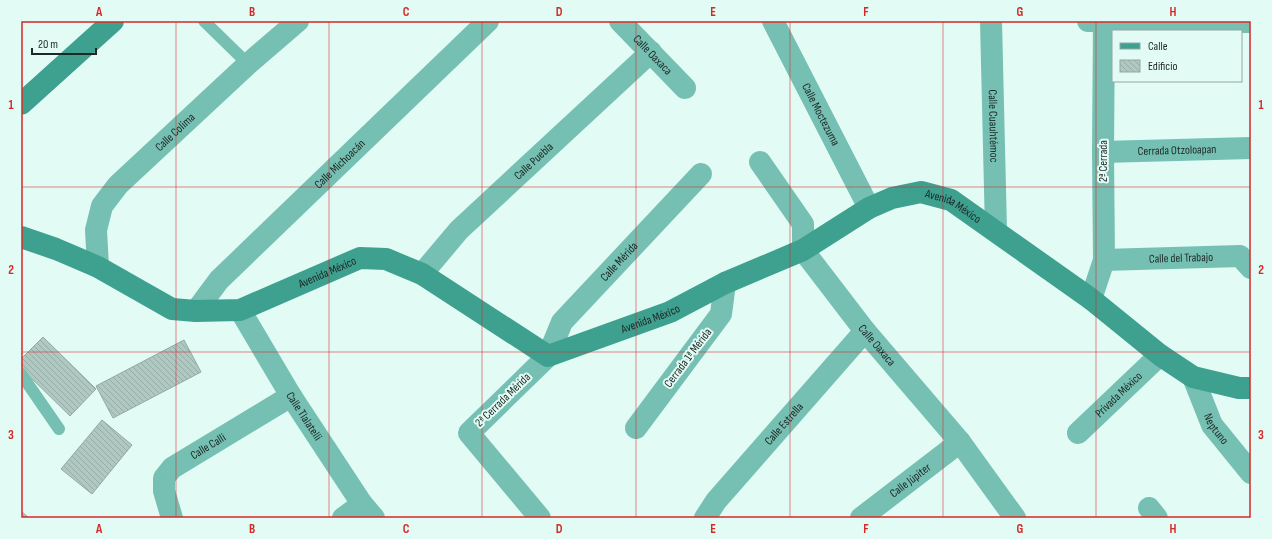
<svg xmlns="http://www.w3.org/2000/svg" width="1272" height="539" viewBox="0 0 1272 539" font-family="'Sofia Sans Condensed',sans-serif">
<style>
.building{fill:url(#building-back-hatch);stroke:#92a9a4}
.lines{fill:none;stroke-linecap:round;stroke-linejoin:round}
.lane{stroke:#75c0b2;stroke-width:12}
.street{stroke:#75c0b2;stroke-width:22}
.secondary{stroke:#3ea190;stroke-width:22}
.grid{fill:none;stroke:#d62828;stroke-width:1;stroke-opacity:0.55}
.labels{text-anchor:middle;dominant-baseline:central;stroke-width:4;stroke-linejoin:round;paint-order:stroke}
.street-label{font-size:12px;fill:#1d2725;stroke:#e2fbf5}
.neatline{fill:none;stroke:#d62828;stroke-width:1.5}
.grid-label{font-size:13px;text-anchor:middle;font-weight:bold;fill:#d62828}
</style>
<defs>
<pattern id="building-back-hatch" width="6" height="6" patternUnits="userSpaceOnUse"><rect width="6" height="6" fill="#afc8c2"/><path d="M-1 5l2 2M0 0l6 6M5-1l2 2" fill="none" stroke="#96aca7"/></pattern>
</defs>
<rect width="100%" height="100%" fill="#e2fbf5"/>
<path class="building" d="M43,337L96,389L70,416L21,368V359Z
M184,340L201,372L113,418L96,386Z
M102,420L132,445L92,494L61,469Z
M21,511L29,518H21Z"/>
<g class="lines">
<path class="lane" d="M204,21L248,64
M21,374L59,429"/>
<g class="street">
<path id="s1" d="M620,21L685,88"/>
<path id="s2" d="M773,21L869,208"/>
<path id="s3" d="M991,21L996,231"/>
<path d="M1088,21L1251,22"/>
<path id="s4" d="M1103,152L1251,148"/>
<path id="s5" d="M760,162L803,224V250L865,331L960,442L1015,518"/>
<path id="s6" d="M1104,260L1240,256L1251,268"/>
<path id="s7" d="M98,267L96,230L102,206L118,185L248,64L298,21"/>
<path id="s8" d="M422,274L459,230L651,52"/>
<path d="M1091,299L1104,260L1103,152L1104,21"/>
<path id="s9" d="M240,310L291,396L362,504L374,518"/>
<path id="s10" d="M196,311L219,280L488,21"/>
<path id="s11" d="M1193,377L1212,425L1251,473"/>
<path d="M636,428L721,314L725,283"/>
<path id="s12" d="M1078,433L1160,355"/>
<path d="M1149,508L1157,518"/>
<path id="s13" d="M172,518L164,491V478L172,468L291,396"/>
<path d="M343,518L362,504"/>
<path id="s14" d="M540,518L469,433L548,356L562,322L701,174"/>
<path id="s15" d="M705,518L716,501L865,331"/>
<path id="s16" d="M861,518L960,442"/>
</g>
<g class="secondary">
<path d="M21,104L113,21"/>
<path id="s17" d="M21,237L56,249L98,267L172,309L196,311L240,310L360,258L386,259L422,274L548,356L670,312L725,283L803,250L869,208L892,198L921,192L951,200L1091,299L1160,355L1193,377L1239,388H1251"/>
</g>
</g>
<path class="grid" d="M176,21V518M329,21V518M482,21V518M636,21V518M790,21V518M943,21V518M1096,21V518M21,187H1251M21,352H1251"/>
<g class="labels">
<g class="street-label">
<text stroke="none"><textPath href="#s1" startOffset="47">Calle Oaxaca</textPath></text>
<text stroke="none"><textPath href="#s2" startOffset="105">Calle Moctezuma</textPath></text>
<text stroke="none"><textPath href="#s3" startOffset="105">Calle Cuauhtémoc</textPath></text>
<text stroke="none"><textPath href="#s7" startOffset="166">Calle Colima</textPath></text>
<text stroke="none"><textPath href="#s4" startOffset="74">Cerrada Otzoloapan</textPath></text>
<text stroke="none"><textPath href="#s8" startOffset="159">Calle Puebla</textPath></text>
<text transform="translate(1103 161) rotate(-90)">2ª Cerrada</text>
<text stroke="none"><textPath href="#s10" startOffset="206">Calle Michoacán</textPath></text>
<text stroke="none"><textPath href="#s17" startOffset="1027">Avenida México</textPath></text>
<text stroke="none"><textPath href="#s6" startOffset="77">Calle del Trabajo</textPath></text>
<text stroke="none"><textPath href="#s14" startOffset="341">Calle Mérida</textPath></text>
<text stroke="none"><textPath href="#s17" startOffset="331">Avenida México</textPath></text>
<text stroke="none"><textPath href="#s17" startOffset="691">Avenida México</textPath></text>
<text stroke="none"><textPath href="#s5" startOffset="222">Calle Oaxaca</textPath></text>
<text transform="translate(688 358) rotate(-53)">Cerrada 1ª Mérida</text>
<text stroke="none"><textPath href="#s12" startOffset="56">Privada México</textPath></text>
<text transform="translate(503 400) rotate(-44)">2ª Cerrada Mérida</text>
<text stroke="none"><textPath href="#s9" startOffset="124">Calle Tlalatelli</textPath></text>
<text stroke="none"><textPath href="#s15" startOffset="123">Calle Estrella</textPath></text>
<text stroke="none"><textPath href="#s11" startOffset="57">Neptuno</textPath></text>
<text stroke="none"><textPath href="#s13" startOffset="96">Calle Calli</textPath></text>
<text stroke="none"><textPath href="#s16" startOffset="62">Calle Júpiter</textPath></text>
</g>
</g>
<rect width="1272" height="539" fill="none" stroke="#e2fbf5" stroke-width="44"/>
<rect x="1112" y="30" width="130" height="52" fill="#e2fbf5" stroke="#93a6a2"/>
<rect x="1120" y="43" width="20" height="6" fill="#3ea190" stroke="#93a6a2"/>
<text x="1148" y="50" font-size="12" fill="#1d2725">Calle</text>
<rect x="1120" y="60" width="20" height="12" fill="url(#building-back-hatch)" stroke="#93a6a2"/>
<text x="1148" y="70" font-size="12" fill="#1d2725">Edificio</text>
<path d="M32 48v6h64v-6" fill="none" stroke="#1d2725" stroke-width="2"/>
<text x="38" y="48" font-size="12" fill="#1d2725" stroke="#e2fbf5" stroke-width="3" paint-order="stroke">20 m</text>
<rect x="22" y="22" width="1228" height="495" class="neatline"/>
<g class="grid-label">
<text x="99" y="16">A</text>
<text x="252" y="16">B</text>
<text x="406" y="16">C</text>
<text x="559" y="16">D</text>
<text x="713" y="16">E</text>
<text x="866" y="16">F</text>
<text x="1020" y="16">G</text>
<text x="1173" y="16">H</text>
<text x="11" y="109">1</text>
<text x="1261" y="109">1</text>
<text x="11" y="274">2</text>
<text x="1261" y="274">2</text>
<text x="11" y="439">3</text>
<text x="1261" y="439">3</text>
<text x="99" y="533">A</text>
<text x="252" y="533">B</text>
<text x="406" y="533">C</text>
<text x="559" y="533">D</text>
<text x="713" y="533">E</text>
<text x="866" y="533">F</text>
<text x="1020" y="533">G</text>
<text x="1173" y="533">H</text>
</g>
</svg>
